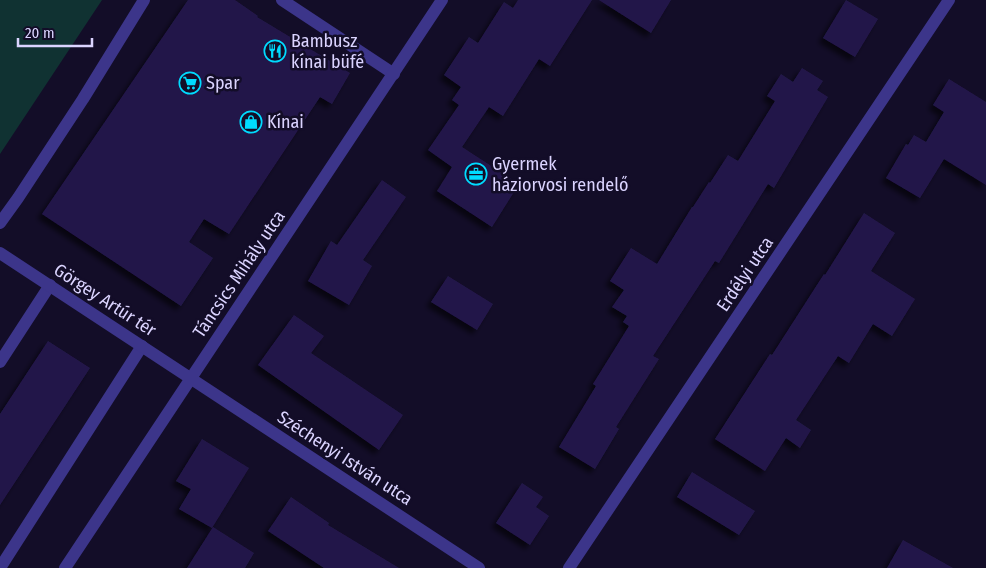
<svg xmlns="http://www.w3.org/2000/svg" width="986" height="568" viewBox="0 0 986 568" font-family="'Fira Sans Condensed',sans-serif">
<style>
.green{fill:#103232}
.building{fill:#24184a;filter:url(#shadow)}
.lines{fill:none;stroke-linecap:round;stroke-linejoin:round}
.service{stroke:#3c358a;stroke-width:12}
.minor{stroke:#3c358a;stroke-width:12}
.tertiary{stroke:#3c358a;stroke-width:12}
.labels{text-anchor:middle;dominant-baseline:central;stroke-width:5;stroke-linejoin:round;paint-order:stroke}
.poi-label{font-size:18px;fill:#dbd4ff;stroke:#130d28;text-anchor:start}
.street-label{font-size:18px;fill:#dbd4ff;stroke:#130d28}
</style>
<defs>
<filter id="shadow"><feDropShadow dx="-4.5" dy="4.5" stdDeviation="2.5" flood-color="#0009"/></filter>
</defs>
<rect width="100%" height="100%" fill="#130d28"/>
<path class="green" d="M0,0H102L0,154Z"/>
<path class="building" d="M188,0H235L258,16L257,17L350,73L332,104L320,97L229,234L204,219L189,242L213,258L181,306L42,214Z
M518,0H592L550,66L539,59L503,116L489,107L462,147L519,184L492,227L437,191L452,167L428,150L459,105L452,100L461,87L444,75L469,37L478,43L504,2L513,8Z
M599,0H671L651,33Z
M846,0L878,19L855,57L823,38Z
M802,68L823,81L817,90L828,97L774,188L768,184L719,263L715,261L653,356L659,359L616,427L619,429L595,469L559,447L596,386L593,384L629,326L623,322L627,316L612,307L624,290L610,281L631,248L657,264L692,207H693L709,182L710,183L728,155L738,161L775,101L767,96L781,74L793,82Z
M949,79L986,102V185L944,159L920,198L886,178L906,144L908,145L914,135L926,142L944,112L933,105Z
M382,180L406,197L363,260L372,266L349,305L308,281L331,241L337,245Z
M864,213L895,233L871,271L915,299L892,336L873,324L849,363L838,356L796,420L811,430L800,448L786,438L765,471L715,439L770,354L772,355L824,274L825,275Z
M448,276L493,304L477,330L431,302Z
M294,315L324,336L311,353L403,415L379,450L258,365Z
M48,341L90,368L0,505V414Z
M202,439L249,468L212,528L179,509L191,489L176,481Z
M692,472L755,511L739,535L677,497Z
M522,483L543,497L536,507L549,516L530,545L496,523Z
M291,497L329,523L328,525L399,568H324L268,531Z
M213,527L254,553L245,568H187Z
M903,540L953,568H887Z"/>
<g class="lines">
<path class="service" d="M282,0L394,74
M0,223L18,198L83,99L144,0
M0,362L50,285"/>
<path class="minor" d="M0,568L142,346
M569,568L949,0"/>
<path class="tertiary" d="M0,253L479,568
M65,568L442,0"/>
</g>
<defs>
<g id="restaurant-ring" transform="scale(1.125)"><circle r="9.5" fill="#130d28" stroke="#00dbff" stroke-width="1.5"/><path d="M-5-6h1v4h1v-4h1v4h1v-4h1v5L-1.5 .5V6h-2V.5L-5-1ZM5-6V6H3V1.5H1.5Q1.5-4 5-6Z" fill="#00dbff"/></g>
<g id="supermarket-ring" transform="scale(1.125)"><circle r="9.5" fill="#130d28" stroke="#00dbff" stroke-width="1.5"/><path d="M-6-5.5h2.5l.6 2H6L4.5 2H-2.5L-4.4-4H-6ZM-1.5 3.2a1.3 1.3 0 1 0 .1 0ZM3 3.2a1.3 1.3 0 1 0 .1 0Z" fill="#00dbff"/></g>
<g id="shop-ring" transform="scale(1.125)"><circle r="9.5" fill="#130d28" stroke="#00dbff" stroke-width="1.5"/><path d="M-5-2.5h2.3a2.7 3.5 0 0 1 5.4 0H5L5.5 6h-11ZM-1.5-2.5h3a1.5 2.3 0 0 0-3 0Z" fill="#00dbff"/></g>
<g id="office-ring" transform="scale(1.125)"><circle r="9.5" fill="#130d28" stroke="#00dbff" stroke-width="1.5"/><path d="M-6-3h4V-5.5h4V-3h4V5H-6ZM-1-4.5V-3h2v-1.5ZM-6 0V1H6V0Z" fill="#00dbff"/></g>
</defs>
<g fill-rule="evenodd">
<use href="#restaurant-ring" x="275" y="51"/>
<use href="#supermarket-ring" x="190" y="83"/>
<use href="#shop-ring" x="251" y="122"/>
<use href="#office-ring" x="476" y="174"/>
</g>
<g class="labels">
<g class="poi-label">
<text x="291" y="41">Bambusz<tspan x="291" dy="21">kínai büfé</tspan></text>
<text x="206" y="83">Spar</text>
<text x="267" y="122">Kínai</text>
<text x="492" y="164">Gyermek<tspan x="492" dy="21">háziorvosi rendelő</tspan></text>
</g>
<g class="street-label">
<text transform="translate(239 274) rotate(-56)">Táncsics Mihály utca</text>
<text transform="translate(745 274) rotate(-56)">Erdélyi utca</text>
<text transform="translate(105 300) rotate(33)">Görgey Artúr tér</text>
<text transform="translate(345 458) rotate(33)">Széchenyi István utca</text>
</g>
</g>
<path d="M18 38v8h74v-8" fill="none" stroke="#dbd4ff" stroke-width="2.5"/>
<text x="25" y="38" font-size="15" fill="#dbd4ff" stroke="#130d28" stroke-width="4" paint-order="stroke">20 m</text>
</svg>
